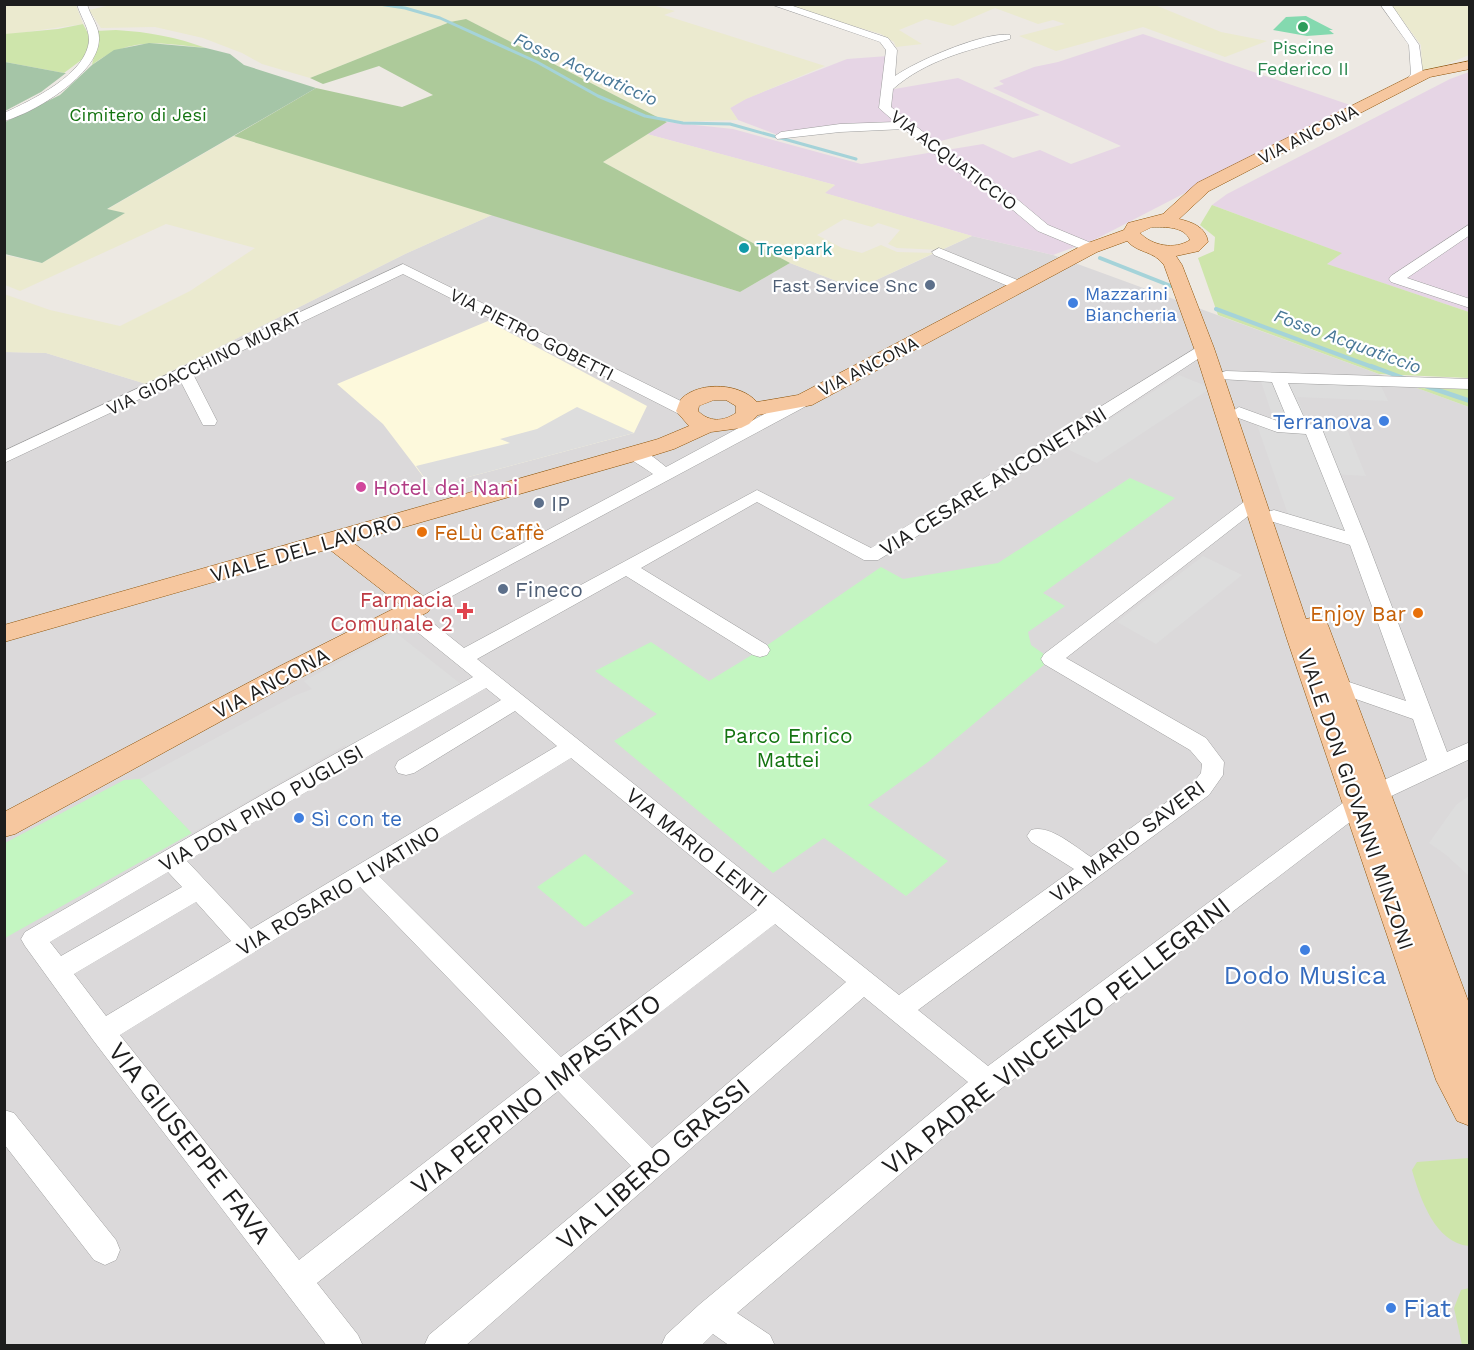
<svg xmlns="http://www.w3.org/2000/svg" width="1474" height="1350" viewBox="0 0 1474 1350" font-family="'Work Sans',sans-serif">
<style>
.residential{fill:#dbd9da}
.industrial{fill:#e6d5e5}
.education{fill:#fdf9dc}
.farmland{fill:#ebeacf}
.grass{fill:#cee5ab}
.forest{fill:#adca9a}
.cemetery{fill:#a5c5a7}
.park{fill:#c3f6c1}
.pitch{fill:#84d9af}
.parking{fill:#ddd}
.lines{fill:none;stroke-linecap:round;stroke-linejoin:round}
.stream-far2{stroke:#a5d3d9;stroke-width:3}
.stream-far1{stroke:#a5d3d9;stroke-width:4}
.stream{stroke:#a5d3d9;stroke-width:4.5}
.minor-casing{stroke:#9e9e9e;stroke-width:1}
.major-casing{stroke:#8d5308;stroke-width:1}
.minor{fill:#fff;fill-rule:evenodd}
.major{fill:#f6c79f;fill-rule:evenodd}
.leisure-dot{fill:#2e9e5b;stroke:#fff;stroke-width:2}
.culture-dot{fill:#0f9aa8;stroke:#fff;stroke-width:2}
.service-dot{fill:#5c6f8a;stroke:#fff;stroke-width:2}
.shop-dot{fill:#3f7fe0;stroke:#fff;stroke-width:2}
.hotel-dot{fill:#d1479c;stroke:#fff;stroke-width:2}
.food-dot{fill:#e8710a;stroke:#fff;stroke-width:2}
.health-dot{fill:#e0444e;stroke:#fff;stroke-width:2}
.labels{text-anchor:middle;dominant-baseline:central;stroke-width:4.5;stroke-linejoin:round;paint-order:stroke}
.far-leisure-label{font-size:18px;fill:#27864d;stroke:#fff}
.far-water-label{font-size:18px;font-style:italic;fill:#497897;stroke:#fff}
.far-park-label{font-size:18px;fill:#147411;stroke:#fff}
.far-street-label{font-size:18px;fill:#1d1d1d;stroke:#fff}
.far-culture-label{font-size:18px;fill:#0d838f;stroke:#fff;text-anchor:start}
.far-service-label{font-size:18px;fill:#4e5e75;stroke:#fff;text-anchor:end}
.far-shop-label{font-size:18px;fill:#366cbe;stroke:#fff;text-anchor:start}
.shop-label{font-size:21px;fill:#366cbe;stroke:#fff;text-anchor:end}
.street-label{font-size:21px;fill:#1d1d1d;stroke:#fff}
.hotel-label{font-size:21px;fill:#b23c85;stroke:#fff;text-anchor:start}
.service-label{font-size:21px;fill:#4e5e75;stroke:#fff;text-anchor:start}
.food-label{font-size:21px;fill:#c56008;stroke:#fff;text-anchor:start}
.health-label{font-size:21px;fill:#be3a42;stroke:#fff;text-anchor:end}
.park-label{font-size:21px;fill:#147411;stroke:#fff}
.near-shop-label{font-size:26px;fill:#366cbe;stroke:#fff}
.near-street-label{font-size:26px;fill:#1d1d1d;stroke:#fff}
</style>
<rect width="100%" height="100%" fill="#ede9e3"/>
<path class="residential" d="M492,215L740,292L790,263L857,289L972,236L1053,255L1469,407V1345L5,1346V352L46,353L146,384L405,254Z"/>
<path class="industrial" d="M1143,34L1353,106L1096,239L1053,255L972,236L824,193L835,185L647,134L667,122L733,129L861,164L983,144L1013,158L1040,150L1071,164L1121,146L993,88L1004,84L999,81L1034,67L1058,62Z
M888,56L883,91L958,78L1040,115L933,143L910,125L778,135L738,120L730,108L745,99L847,59Z
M1469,72V312L1326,264L1341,253L1212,205L1227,194L1450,79Z"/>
<path class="education" d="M488,321L647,406L634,433L431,487L383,424L337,384Z"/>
<path class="farmland" d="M115,4L652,5L675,11L664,15L825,66L746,99L730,108L738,120L667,122L466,19L450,22L310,78L262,64L242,53L203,38L155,27L101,28L89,10Z
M5,5H76L83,24L5,35Z
M780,5H1155L1221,32L1267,41L1225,57L1143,27L1056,51L1019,36L1065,24L1053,20L1038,24L995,8L953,26L926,19L899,30L922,44L896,47L894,42L881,34Z
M1391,5H1469V55L1428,72L1422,71L1421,45Z
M647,134L835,185L825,193L972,236L941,250L897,248L888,244L900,230L878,223L872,227L844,219L817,235L842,248L862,253L881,245L897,252L934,253L857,289L790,263L603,162Z
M234,136L492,215L405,254L146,384L46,353L5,352L4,294L50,310L120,326L190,291L255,248L166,224L20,291L5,285V255L42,263L124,213L106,210Z"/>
<path class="grass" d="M83,24L91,39L84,58L64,73L5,62V34L58,29Z
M116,30C149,32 176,37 206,48C162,43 130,36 92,65L96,46V31Z
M1212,205L1342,253L1327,264L1469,312V378L1379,374L1218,315L1198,258L1214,251L1215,237L1200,225Z
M1417,388L1469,389V407Z
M1469,1158H1470L1469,1246C1435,1243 1420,1198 1412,1170L1417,1162Z
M1469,1288V1345H1462L1454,1308L1461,1290Z"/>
<path class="forest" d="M466,19L667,122L603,162L790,263L740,292L234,136L316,88L402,107L433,95L379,66L323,84L310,78L450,22Z"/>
<path class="cemetery" d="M149,43L206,48L230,54L244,65L316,88L107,209L125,213L42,263L5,254V122L60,95L92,65L114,50Z
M5,62L64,73H66L41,92L5,111Z"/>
<path class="park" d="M1130,478L1175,498L1043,593L1065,606L1028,632L1031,645L1051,659L928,762L868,805L948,861L906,896L824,838L773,873L614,741L657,714L595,671L651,642L709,681L760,650L881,567L903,579L998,563Z
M140,779L192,833L5,938V843L124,780Z
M585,854L634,893L585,927L537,887Z"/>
<path class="pitch" d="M1306,16L1333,30H1329L1334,34L1307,36L1273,30L1286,17Z"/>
<path class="parking" d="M1179,375L1211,388L1097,463L1065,448Z
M1261,381L1381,386L1388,401L1297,397L1308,425L1346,427L1366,476L1333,474L1358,541L1290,520L1255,419L1276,426Z
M577,407L634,433L431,487L416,466L510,443L500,439L537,429Z
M1203,556L1242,575L1156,644L1117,622Z
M395,632L462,685L348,748L345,745L192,833L140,779L294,696L312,689L304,681Z
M1469,796V876L1445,854L1429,843L1456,805Z"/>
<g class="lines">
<path class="stream-far2" d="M379,4L405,8L440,18L537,62L598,96L645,116L683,123L730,124L856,159"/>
<path class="stream-far1" d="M1100,258L1176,288
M1216,309L1375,368"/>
<path class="stream" d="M1371,366L1406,379
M1426,386L1470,401"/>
<g class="minor-casing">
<path id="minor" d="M77,4H87C90,16 100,27 99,40C98,74 35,113 4,121V113C32,100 87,74 89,40C89,27 80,16 77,4Z
M770,4H787L888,38L897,50L895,76C916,61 985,31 1010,35V39C968,50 926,60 893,89L891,107L962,162L1012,195L1048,225L1096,245L1098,248L1096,251H1086L1038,231L1002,201L952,168L904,129L840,132L777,139L775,136L781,132L840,124L895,122L879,108L886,50L880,42Z
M1380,4H1391L1419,45L1423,74L1415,84H1407L1405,82L1411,74L1409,45Z
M1470,224V235L1407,278L1470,299V308L1391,282L1389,279L1391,276Z
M939,248L1025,283L1027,286L1025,289H1015L934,255L932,252Z
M403,264L693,407L695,411L693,415H681L403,274L193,374L217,421L215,425H203L180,380L4,463V451Z
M1204,343L1210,345L1212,348L1210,351L1084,434L878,560H864L757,502L641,568L767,645L770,650L767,655L760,657L753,655L626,576L477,659L899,995L1074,869L1031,842L1027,836L1031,830C1050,824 1075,847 1091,857L1193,783L1201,773L1202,764L1190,750L1044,664L1041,659L1044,654L1249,498H1261L1264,502L1261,506L1066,658L1206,738L1224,762L1223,775L1209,795L918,1010L988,1066L1351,797L1359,795L1367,797L1371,803L1367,809L998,1091L737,1313L770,1335L775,1346H730L713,1334L701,1346H661L666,1335L700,1304L968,1082L864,997L465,1346H424L429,1335L631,1166L558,1091L317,1283L358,1335L363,1346H327L93,1040L25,946L21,939L25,932L272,789L473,677L400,618L397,613L400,608L410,607L412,602L653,474C645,468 630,460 625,454L628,450C643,447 655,458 666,467L798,396H810L812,400L810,404L426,610L419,612L464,648L757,490L871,548ZM486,688L501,700L398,761L395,767L398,773L406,775L414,773L515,711L557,746L251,929L187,861ZM571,758L757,910L561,1057L379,876ZM168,872L182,887L61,956L50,942ZM360,887L540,1073L299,1260L120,1035ZM196,902L231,941L106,1016L74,974ZM775,924L846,982L652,1148L579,1075Z
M1226,371L1470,379V389L1288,383L1307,424L1319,425L1322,429L1367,541L1447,752L1470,742V759L1385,799L1377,801L1369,799L1366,793L1369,787L1427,760L1413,719L1330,690L1326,685L1330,680L1337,678L1406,701L1350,545L1267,520L1265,516L1267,512L1274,510L1345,531L1306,434L1277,432L1233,416L1231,412L1239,407L1280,422L1289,423L1272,382L1220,379L1218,376L1220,373Z
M4,1110L14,1113L116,1240L120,1250L116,1260L105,1265L94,1260L4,1144Z"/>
</g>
<g class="major-casing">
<path id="major" d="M1470,61V69L1430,77L1209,191L1179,219C1192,222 1206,227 1208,242L1199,251L1176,256L1182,265L1214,348L1306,619L1315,617L1324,619L1328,625L1470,1006V1126L1457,1121L1436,1080L1287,639L1194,348L1164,265C1153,250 1139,254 1127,241L1097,252L812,405L758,415L749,424L741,428L711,432L674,449L642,459L352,542L428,600L432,606L428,612L300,678L15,834L4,837V812L280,666L401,605L329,549L4,642V625L658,439L689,426L676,411C678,407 679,401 682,398C701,381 740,383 757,402L798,395L1085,244L1124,230L1128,223L1163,214L1197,183L1421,71ZM1152,227C1165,227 1184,226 1190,240C1175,250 1152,246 1140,233ZM714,400H726L736,406V413C723,422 709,422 698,411L699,406Z"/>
</g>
<use href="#minor" class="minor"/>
<use href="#major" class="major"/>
</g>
<circle class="leisure-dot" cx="1303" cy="27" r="6"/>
<circle class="culture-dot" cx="744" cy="248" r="6"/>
<g class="service-dot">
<circle cx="930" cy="285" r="6"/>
<circle cx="539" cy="503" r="6"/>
<circle cx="503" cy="589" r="6"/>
</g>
<g class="shop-dot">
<circle cx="1073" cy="303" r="6"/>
<circle cx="1384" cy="421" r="6"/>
<circle cx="299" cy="818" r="6"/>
<circle cx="1305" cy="950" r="6"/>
<circle cx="1391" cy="1308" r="6"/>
</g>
<circle class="hotel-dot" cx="361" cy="487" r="6"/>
<g class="food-dot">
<circle cx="422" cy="532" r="6"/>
<circle cx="1418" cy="613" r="6"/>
</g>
<path class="health-dot" d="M462 602h6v6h6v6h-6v6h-6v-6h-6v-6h6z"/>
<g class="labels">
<g class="far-leisure-label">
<text x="1303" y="47">Piscine<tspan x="1303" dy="21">Federico II</tspan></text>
</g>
<g class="far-water-label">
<text transform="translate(586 69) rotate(24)">Fosso Acquaticcio</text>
<text transform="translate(1348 341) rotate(20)">Fosso Acquaticcio</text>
</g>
<g class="far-park-label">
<text x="138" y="114">Cimitero di Jesi</text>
</g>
<g class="far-street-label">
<text transform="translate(1308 134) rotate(-27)">VIA ANCONA</text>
<text transform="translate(954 160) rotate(37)">VIA ACQUATICCIO</text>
<text transform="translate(532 334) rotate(27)">VIA PIETRO GOBETTI</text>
<text transform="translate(204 363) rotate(-26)">VIA GIOACCHINO MURAT</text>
<text transform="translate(868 366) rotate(-27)">VIA ANCONA</text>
</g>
<g class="far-culture-label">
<text x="756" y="248">Treepark</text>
</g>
<g class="far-service-label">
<text x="918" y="285">Fast Service Snc</text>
</g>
<g class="far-shop-label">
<text x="1085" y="293">Mazzarini<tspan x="1085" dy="21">Biancheria</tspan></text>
</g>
<g class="shop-label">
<text x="1372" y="421">Terranova</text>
<text x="311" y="818" text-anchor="start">Sì con te</text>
</g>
<g class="street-label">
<text transform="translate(993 481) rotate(-32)">VIA CESARE ANCONETANI</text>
<text transform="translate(306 548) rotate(-16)">VIALE DEL LAVORO</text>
<text transform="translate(271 683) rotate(-28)">VIA ANCONA</text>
<text transform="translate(1356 799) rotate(71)">VIALE DON GIOVANNI MINZONI</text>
<text transform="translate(261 808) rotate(-30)">VIA DON PINO PUGLISI</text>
<text transform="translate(1127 841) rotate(-37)">VIA MARIO SAVERI</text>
<text transform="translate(697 847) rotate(39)">VIA MARIO LENTI</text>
<text transform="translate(338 890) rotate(-31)">VIA ROSARIO LIVATINO</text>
</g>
<g class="hotel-label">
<text x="373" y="487">Hotel dei Nani</text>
</g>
<g class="service-label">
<text x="551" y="503">IP</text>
<text x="515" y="589">Fineco</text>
</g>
<g class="food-label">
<text x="434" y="532">FeLù Caffè</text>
<text x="1406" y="613" text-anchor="end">Enjoy Bar</text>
</g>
<g class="health-label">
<text x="453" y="599">Farmacia<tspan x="453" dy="24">Comunale 2</tspan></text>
</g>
<g class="park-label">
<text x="788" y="735">Parco Enrico<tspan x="788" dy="24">Mattei</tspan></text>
</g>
<g class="near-shop-label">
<text x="1305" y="975">Dodo Musica</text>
<text x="1403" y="1308" text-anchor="start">Fiat</text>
</g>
<g class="near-street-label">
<text transform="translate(1056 1036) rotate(-38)">VIA PADRE VINCENZO PELLEGRINI</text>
<text transform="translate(536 1094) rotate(-38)">VIA PEPPINO IMPASTATO</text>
<text transform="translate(190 1143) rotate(52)">VIA GIUSEPPE FAVA</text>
<text transform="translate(653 1164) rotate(-41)">VIA LIBERO GRASSI</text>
</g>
</g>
<rect width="1474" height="1350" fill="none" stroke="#1d1d1d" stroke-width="12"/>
</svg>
